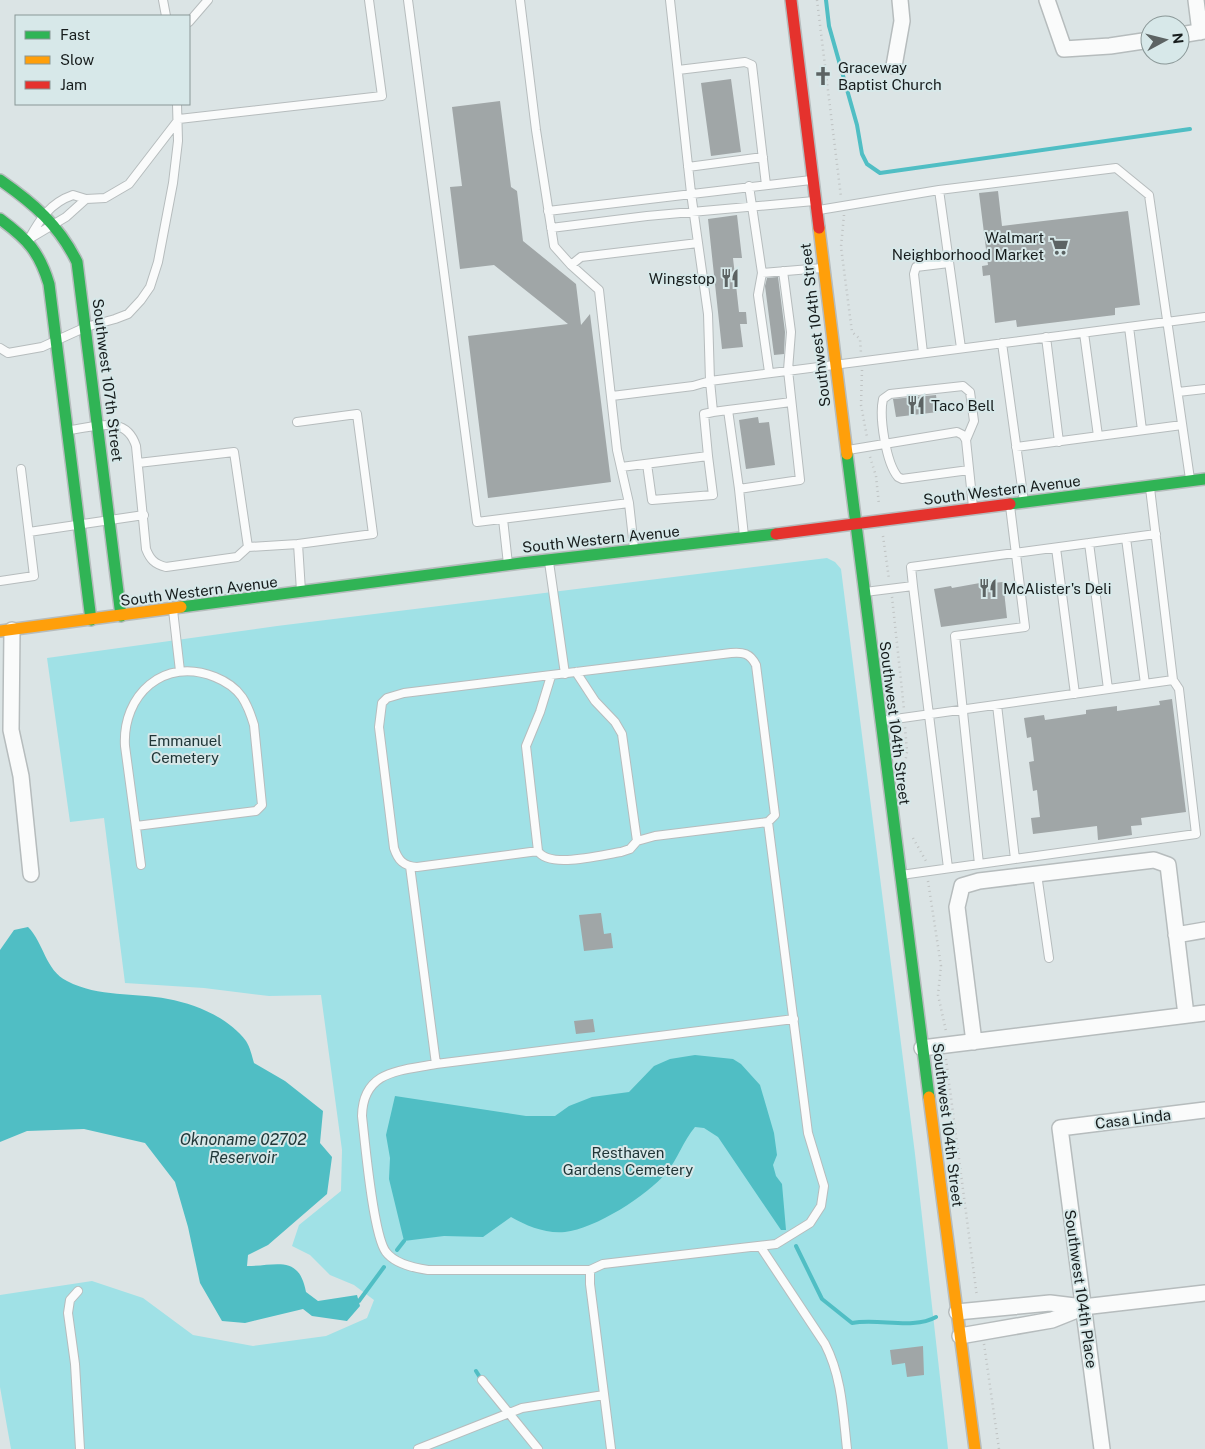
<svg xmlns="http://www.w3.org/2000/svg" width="1205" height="1449" viewBox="0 0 1205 1449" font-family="'Public Sans',sans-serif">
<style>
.green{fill:#a0e1e6}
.water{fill:#50bec4}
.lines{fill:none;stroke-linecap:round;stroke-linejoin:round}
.stream{stroke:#50bec4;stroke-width:4}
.building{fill:#a0a6a7}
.lane-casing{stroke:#b6bcbd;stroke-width:10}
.street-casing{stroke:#b6bcbd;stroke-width:18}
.fast-casing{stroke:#b6bcbd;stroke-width:14}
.slow-casing{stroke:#b6bcbd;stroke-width:14}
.jam-casing{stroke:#b6bcbd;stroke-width:14}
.path{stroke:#bfc3c3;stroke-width:2.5;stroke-dasharray:1 4;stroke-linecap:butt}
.lane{stroke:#fafbfb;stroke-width:8}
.street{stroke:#fafbfb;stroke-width:15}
.fast{stroke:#30b455;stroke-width:11}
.slow{stroke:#ff9f0a;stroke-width:11}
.jam{stroke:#e5322d;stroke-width:11}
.labels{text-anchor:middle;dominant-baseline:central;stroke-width:4;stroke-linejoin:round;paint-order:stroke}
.poi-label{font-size:15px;fill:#171d1d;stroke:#d7e8e9;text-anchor:start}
.street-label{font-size:15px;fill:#171d1d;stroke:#d7e8e9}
.park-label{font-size:15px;fill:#203638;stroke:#d7e8e9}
.water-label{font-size:16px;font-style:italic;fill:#22393a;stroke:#d7e8e9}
</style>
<rect width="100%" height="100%" fill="#dbe4e5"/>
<path class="green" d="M827,558L835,562L841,569L915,1154L948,1449H11L0,1387V1295L92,1281L143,1298L193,1335L253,1346L326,1336L367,1318L374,1300L354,1285L330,1275L310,1255L292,1246L299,1225L341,1191L342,1150L321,995L269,996L204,988L125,983L104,818L70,822L47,658L277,626Z"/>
<path class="water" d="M28,927C44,943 45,970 67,981C99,998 134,992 168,999C196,1004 229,1018 246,1041C250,1047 252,1056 254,1063L285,1081L323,1111L320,1143L332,1157L327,1194L268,1245L248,1255L247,1266C276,1266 299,1254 306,1292L318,1301L357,1295L360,1306L347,1321L312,1316L303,1309L245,1323L222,1321L200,1283L188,1227L175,1182L145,1143L84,1129L27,1131L0,1142V950L14,930Z
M695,1055L733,1059L741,1064L760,1085L774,1133L777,1155L773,1165L776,1176L782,1184L786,1230H781L718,1137L704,1128L695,1127C683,1141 678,1159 666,1173C648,1195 595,1229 565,1232C546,1234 527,1226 511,1217L483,1237L444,1236L404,1241L389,1179L390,1158L386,1135L395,1096L526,1116H555L569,1106L592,1097L629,1092L654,1066L670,1059Z"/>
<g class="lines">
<path class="stream" d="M826,0L829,26L857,125L862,154L867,164L880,173L1190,129
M796,1246L822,1299L852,1323C879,1318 913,1330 936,1317
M397,1250L404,1241
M354,1303L359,1301L384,1267
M476,1371L481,1379"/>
</g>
<path class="building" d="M731,79L741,152L711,156L701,83Z
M500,101L511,187L517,191L523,241L576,284L581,325L590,314L611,482L488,498L468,336L568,324L494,265L460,269L450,187L462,186L452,107Z
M998,191L1002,226L1128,211L1140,305L1115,308V315L1017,327L1016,320L995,323L990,275L983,276L982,266L988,265L979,193Z
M737,215L742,258H733L739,312H746L747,324H740L743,347L722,349L708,219Z
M778,277L785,332L784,354L774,355L765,286L767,278Z
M936,395L938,412L896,417L893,399Z
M758,417L759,423L769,422L775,465L746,469L739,420Z
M991,581L992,583L1003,582L1007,618L941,627L934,589L951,586L952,588Z
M1172,699L1186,812L1141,818L1142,825L1131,826L1132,835L1098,840L1097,826L1033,834L1031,818L1040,817L1037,790L1033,791L1029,762L1034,761L1031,737L1027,738L1024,718L1044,715L1045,720L1086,714V710L1117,706V711L1160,705L1159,701Z
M601,913L604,934L611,933L613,948L584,951L579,915Z
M593,1019L595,1032L576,1034L574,1021Z
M923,1346L924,1375L907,1377L905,1363L892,1365L890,1350Z"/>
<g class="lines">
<g class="lane-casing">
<path id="lane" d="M163,0L166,16
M408,0L477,522L629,503
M520,0L536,130L554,246L571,265L599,290L617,450L629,503L634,548
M670,0L691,193L708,314L710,381L1205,317
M189,22L208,0
M678,70L745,62L752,65L766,185
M688,167L763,157
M749,186L762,273L822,268
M939,190L961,348
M73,195L86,199L66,217L29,239C40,219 50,203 73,195Z
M86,199L105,198L129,184L179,119L382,96L369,0
M819,210L939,190L1116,168L1149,195L1190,479
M548,211L811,180
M551,228L647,216L814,201
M571,265L581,257L698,243
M762,273L758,295L769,372
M1129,327L1142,430
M1084,333L1098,436
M1046,337L1059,442
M1002,343L1024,502
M0,348L8,353L42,347L86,327L115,319L128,314L141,300L150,287L158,262L173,183L178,141L177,104
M923,353L914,274L916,267L949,263
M1178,392L1205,389
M612,396L693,386L710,381L713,412L728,410L739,489
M728,410L791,402
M297,422L357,414L373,534L298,544
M70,430C96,427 126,414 136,446L146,549C150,559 154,564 166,567L237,557L248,547
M966,440L974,421L970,392L963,386L890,394L883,399C879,417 886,463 898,477L902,479L969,470
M1016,447L1182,425
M848,450L957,432L963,435L966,440L973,507
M708,456L704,414L713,412
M138,463L234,452L248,547L298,544L301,591
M621,467L708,456L713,495L652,500L647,464
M503,519L508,564
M29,532L144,515
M744,536L739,489L800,480L788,370L791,332L783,271
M1126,538L1145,684
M1089,543L1108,689
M1056,548L1075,694
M549,562L565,674
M0,581L34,576L21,469
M913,586L948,868
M865,592L913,586L911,567L1156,534
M173,610L180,671
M576,672L595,701L615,722L622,734L637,841
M881,721L1173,680L1150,488
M768,822L808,1133L824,1186L821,1206L810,1223L776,1244L603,1264L590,1270H428C414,1268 395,1264 386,1252C373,1235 365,1142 362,1116C363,1070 400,1071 436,1064L794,1019
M136,826L256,811L262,805L254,725C251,715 248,706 242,697C235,687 225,681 215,677C164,656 122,695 125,746L141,865
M538,851L417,867C403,866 398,860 394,848L379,727L382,703L387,698L404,693L731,653C743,652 750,653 756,665L775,815L768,822L655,836L637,841L630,849L621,852C601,855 549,869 538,851L526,746L540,712L551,676
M1015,859L1196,834L1179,689L1173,680
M979,864L955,636L1025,627L1010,506
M410,866L436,1064
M1037,874L1049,958
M901,875L1015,859L997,705
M760,1246L825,1344C842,1377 843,1413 847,1449
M590,1270V1284L611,1449
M78,1291L70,1300L68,1313L75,1364L80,1449
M482,1380L538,1449
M418,1449L522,1408L604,1395"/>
</g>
<g class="street-casing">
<path id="street" d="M1047,0L1064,49L1110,46L1150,40
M1196,0L1200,32
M1180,35L1205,31
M894,66L902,21L900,0
M12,630L11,730L21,776L31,874
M1176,935L1205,930
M974,1042L957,907L962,886L979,881L1154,860L1168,865L1186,1015
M922,1048L1205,1013
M957,1312L1050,1303L1083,1307L1205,1293
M960,1336L1052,1320L1082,1308
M1102,1449L1060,1128L1205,1110"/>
</g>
<g class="fast-casing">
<path id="fast" d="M0,180C33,203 59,225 77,262L121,616
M0,219C27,239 39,251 49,284L91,620
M847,454L929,1097
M1010,504L1205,479
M181,607L521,563L776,534"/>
</g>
<g class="slow-casing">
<path id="slow" d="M819,228L847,454
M0,631L181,607
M929,1097L975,1449"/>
</g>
<g class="jam-casing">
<path id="jam" d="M791,0L819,228
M776,534L1010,504"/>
</g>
<path class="path" d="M817,0L841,197
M844,215L841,247L852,332L860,339L861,353
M862,370L861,405L867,437
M870,457L876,476L879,505
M883,536L889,579
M892,597L904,709
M904,768L907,752L905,727
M913,838L926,861
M928,881L941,966L938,995L946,1031
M946,1059L977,1297
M984,1344L999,1449"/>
<use href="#lane" class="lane"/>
<use href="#street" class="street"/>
<use href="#fast" class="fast"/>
<use href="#slow" class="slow"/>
<use href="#jam" class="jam"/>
</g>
<defs>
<g id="church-bare" transform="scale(1.5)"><path d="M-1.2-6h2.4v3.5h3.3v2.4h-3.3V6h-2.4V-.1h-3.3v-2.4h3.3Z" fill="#5c6363" stroke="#d7e8e9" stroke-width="2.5" paint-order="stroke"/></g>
<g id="supermarket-bare" transform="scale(1.5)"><path d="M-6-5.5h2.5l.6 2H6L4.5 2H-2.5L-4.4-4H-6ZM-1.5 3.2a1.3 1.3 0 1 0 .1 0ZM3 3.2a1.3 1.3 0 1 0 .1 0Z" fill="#5c6363" stroke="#d7e8e9" stroke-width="2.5" paint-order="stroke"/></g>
<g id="restaurant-bare" transform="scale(1.5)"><path d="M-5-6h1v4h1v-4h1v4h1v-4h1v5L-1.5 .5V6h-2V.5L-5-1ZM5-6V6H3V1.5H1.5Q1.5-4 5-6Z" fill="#5c6363" stroke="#d7e8e9" stroke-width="2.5" paint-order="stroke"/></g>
</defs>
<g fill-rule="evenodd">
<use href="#church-bare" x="823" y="76"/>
<use href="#supermarket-bare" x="1059" y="246"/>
<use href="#restaurant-bare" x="730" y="278"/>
<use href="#restaurant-bare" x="916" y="405"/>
<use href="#restaurant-bare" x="988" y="588"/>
</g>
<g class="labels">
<g class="poi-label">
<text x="838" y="67">Graceway<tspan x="838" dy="17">Baptist Church</tspan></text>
<text x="1044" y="237" text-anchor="end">Walmart<tspan x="1044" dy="17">Neighborhood Market</tspan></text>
<text x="715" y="278" text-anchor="end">Wingstop</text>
<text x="931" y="405">Taco Bell</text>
<text x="1003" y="588">McAlister's Deli</text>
</g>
<g class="street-label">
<text transform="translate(815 325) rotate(-97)">Southwest 104th Street</text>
<text transform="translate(108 380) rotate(83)">Southwest 107th Street</text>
<text transform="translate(1002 490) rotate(-7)">South Western Avenue</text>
<text transform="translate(601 539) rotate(-6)">South Western Avenue</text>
<text transform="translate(199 591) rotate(-7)">South Western Avenue</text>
<text transform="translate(895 723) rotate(83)">Southwest 104th Street</text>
<text transform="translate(1133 1119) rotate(-7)">Casa Linda</text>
<text transform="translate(948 1125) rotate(83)">Southwest 104th Street</text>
<text transform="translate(1081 1289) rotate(82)">Southwest 104th Place</text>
</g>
<g class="park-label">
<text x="185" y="740">Emmanuel<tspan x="185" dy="17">Cemetery</tspan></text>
<text x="628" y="1152">Resthaven<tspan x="628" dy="17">Gardens Cemetery</tspan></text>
</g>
<g class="water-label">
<text x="243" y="1139">Oknoname 02702<tspan x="243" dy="18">Reservoir</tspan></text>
</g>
</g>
<rect x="15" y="15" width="175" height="90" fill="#d7e8e9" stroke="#8a9797"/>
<rect x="25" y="31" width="25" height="8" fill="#30b455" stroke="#8a9797"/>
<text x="60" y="40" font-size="15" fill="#171d1d">Fast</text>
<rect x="25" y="56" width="25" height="8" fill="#ff9f0a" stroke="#8a9797"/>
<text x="60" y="65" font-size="15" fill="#171d1d">Slow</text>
<rect x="25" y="81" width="25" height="8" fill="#e5322d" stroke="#8a9797"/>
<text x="60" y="90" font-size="15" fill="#171d1d">Jam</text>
<g transform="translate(1165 40) rotate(83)"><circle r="24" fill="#d7e8e9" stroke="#8a9797"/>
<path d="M0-4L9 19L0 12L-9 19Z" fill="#5c6363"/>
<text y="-8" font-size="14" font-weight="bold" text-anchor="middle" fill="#171d1d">N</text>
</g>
</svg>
